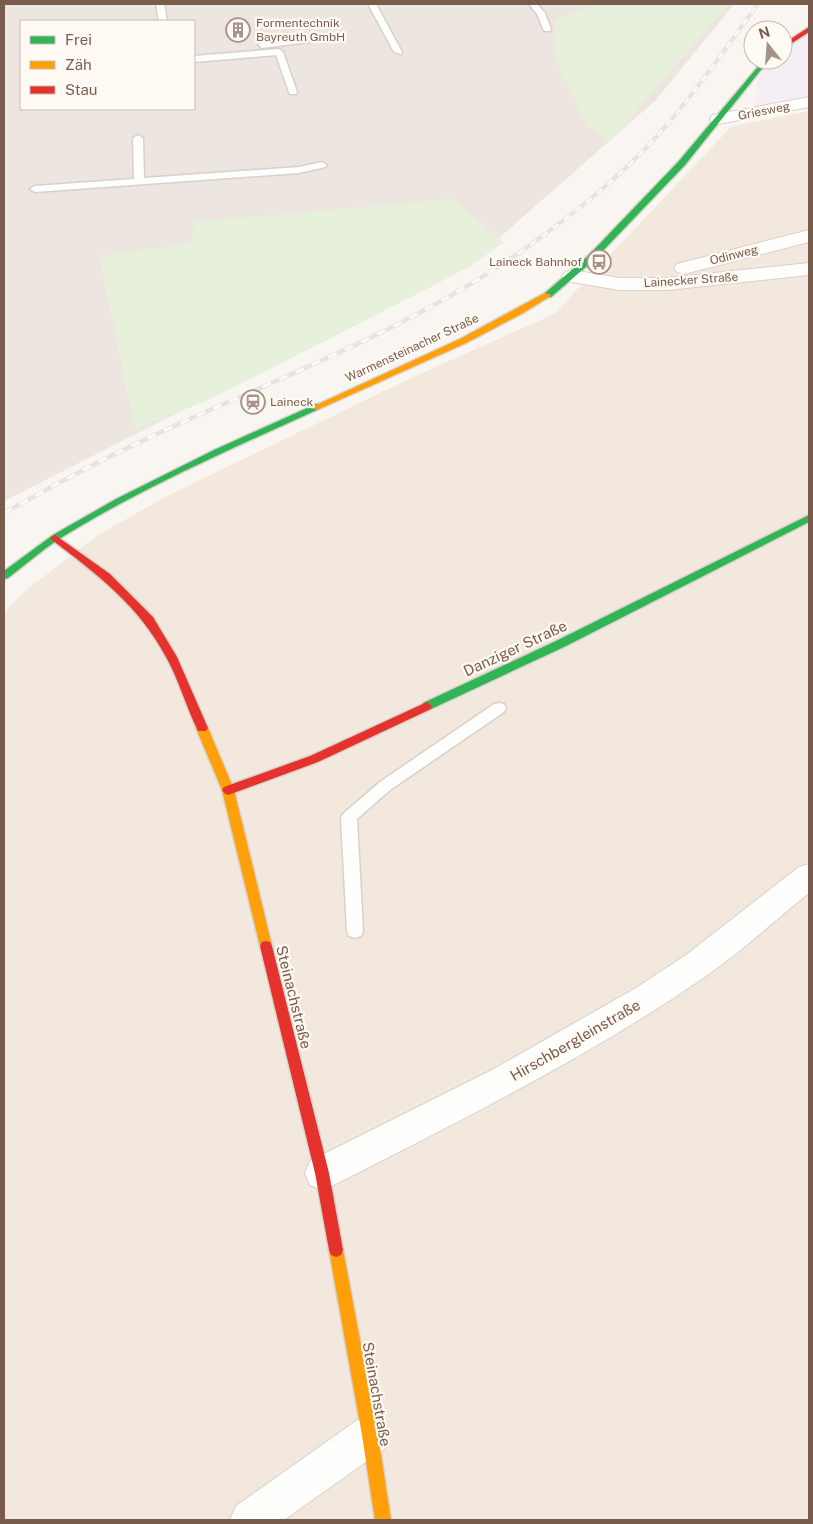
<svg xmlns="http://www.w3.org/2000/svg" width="813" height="1524" viewBox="0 0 813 1524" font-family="'Public Sans',sans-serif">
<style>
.residential{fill:#f2e8de}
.industrial{fill:#ede5e0;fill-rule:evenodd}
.education{fill:#f6eef6}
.green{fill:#e7f0db}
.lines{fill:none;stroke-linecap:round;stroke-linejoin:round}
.lane-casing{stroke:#d7d1cb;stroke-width:3}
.street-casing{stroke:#d7d1cb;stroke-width:2}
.fast-casing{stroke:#d9d2cb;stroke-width:3}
.slow-casing{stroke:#d9d2cb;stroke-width:3}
.jam-casing{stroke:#d9d2cb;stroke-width:3}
.lane{fill:#fefefd;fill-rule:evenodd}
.street{fill:#fefefd;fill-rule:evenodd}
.fast{fill:#30b455;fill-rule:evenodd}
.slow{fill:#ff9f0a;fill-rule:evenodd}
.jam{fill:#e5322d;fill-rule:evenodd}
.rail-far1-casing{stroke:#e6e3e7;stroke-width:4}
.rail-casing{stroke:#e6e3e7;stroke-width:4.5}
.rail-far1{stroke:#fffaf3;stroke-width:2.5;stroke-dasharray:7;stroke-linecap:butt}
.rail{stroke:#fffaf3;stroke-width:3;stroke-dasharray:9;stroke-linecap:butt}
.labels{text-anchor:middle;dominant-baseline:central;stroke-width:4.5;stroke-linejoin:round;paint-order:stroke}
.far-poi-label{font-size:12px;fill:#7a5c4d;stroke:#fffaf3;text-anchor:start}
.far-street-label{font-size:12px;fill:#7a5c4d;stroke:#fffaf3}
.street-label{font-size:15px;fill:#7a5c4d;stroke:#fffaf3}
</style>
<rect width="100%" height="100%" fill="#f9f5f0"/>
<path class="residential" d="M809,111V1520H4V613L24,592L98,535L169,495L409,379L554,314L732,126Z"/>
<path class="industrial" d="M4,4H734L656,100L467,266L4,501ZM21,21H194V109H21Z"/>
<path class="education" d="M809,30V95L755,106L759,70L772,60H783V51Z"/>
<path class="green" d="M599,4H729L609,142L587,125L555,59V20Z
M452,199L504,242L471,266L374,316L208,400L135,429L99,256L191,243L194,222Z"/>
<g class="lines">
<g class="lane-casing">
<path id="lane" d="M156,4H164L167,21H159Z
M368,4H376L402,52L401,54L394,52Z
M529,4H537L545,13L551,29L550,31H544L537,14Z
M306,37L310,40L309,42L262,48L258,45L262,42Z
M279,49L283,52L297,92L296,94H290L289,92L276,55L194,62V56Z
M138,135L143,138L144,178L299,167L322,162L327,165L325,167L299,173L35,192L30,189L35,186L134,179L133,138Z
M499,703L504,704L506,708L504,712L390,790L357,819L363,931L361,936L355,938L349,936L347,931L341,817L344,813L380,782L494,704Z"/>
</g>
<g class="street-casing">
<path id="street" d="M809,97V107L718,124L712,123L710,119L712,115L718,114Z
M809,230V242L684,274L677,272L674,268L677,264Z
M809,263V275L667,290H619L572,282L565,280L562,276L565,272L572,270L619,278H667Z
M809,864V893C775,920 742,951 706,976C589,1057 461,1120 334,1185L322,1190L310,1185L305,1173L310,1161L494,1069L636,988L686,955L799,867Z
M370,1416L384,1421L389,1435L384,1449L284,1520H230L236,1506L356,1421Z"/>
</g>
<g class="fast-casing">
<path id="fast" d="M765,60H772L760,71L685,165L594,260L551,297H545V293L588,256L679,161L756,69Z
M316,404L319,405V409C231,449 141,488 59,539C41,551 25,565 8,578L4,579V571L53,535L116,499L214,450Z
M809,515V522L564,647L431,709L427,710L422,706L423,703L556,641Z"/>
</g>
<g class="slow-casing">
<path id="slow" d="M545,293L552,295L523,313L466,343L319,409L316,410L312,407L460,339Z
M202,724L208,728L234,790L272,946L270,950L266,951L262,950L260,946L222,790L196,728Z
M336,1243L341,1245L343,1250L378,1435L391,1520H375L362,1435L329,1250L331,1245Z"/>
</g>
<g class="jam-casing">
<path id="jam" d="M809,27V32L783,49V44Z
M55,535L110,574L153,617L177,657L208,728L206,731H198C186,707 179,680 166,657C139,606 97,574 52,540L50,538Z
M427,702L432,706L431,709L318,762L228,795L224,793L222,790L224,787L310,756Z
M266,941L270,942L272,946L329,1173L343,1250L341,1255L336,1257L331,1255L329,1250L315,1173L260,946L262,942Z"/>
</g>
<use href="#lane" class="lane"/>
<use href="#street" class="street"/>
<use href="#fast" class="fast"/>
<use href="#slow" class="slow"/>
<use href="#jam" class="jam"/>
<g class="rail-far1-casing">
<path id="rail-far1" d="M519,253C563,222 607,188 645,149C687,105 722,53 758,4"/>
</g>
<g class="rail-casing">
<path id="rail" d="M4,513C43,492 81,470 121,451C255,386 398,337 520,252"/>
</g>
<use href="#rail-far1" class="rail-far1"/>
<use href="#rail" class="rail"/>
</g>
<defs>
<g id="building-ring" transform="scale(1.25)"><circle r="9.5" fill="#fffaf3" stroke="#a69286" stroke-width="1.5"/><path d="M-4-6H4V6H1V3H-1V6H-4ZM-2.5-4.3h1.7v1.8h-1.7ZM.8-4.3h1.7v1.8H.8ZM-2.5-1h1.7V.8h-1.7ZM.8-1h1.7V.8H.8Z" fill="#a69286"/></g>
<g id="bus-ring" transform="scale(1.25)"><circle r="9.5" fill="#fffaf3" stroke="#a69286" stroke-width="1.5"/><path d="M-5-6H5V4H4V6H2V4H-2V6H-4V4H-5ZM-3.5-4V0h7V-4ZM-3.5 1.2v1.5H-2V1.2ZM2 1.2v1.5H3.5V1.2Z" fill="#a69286"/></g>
<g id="station-ring" transform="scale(1.25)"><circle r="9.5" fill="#fffaf3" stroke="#a69286" stroke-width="1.5"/><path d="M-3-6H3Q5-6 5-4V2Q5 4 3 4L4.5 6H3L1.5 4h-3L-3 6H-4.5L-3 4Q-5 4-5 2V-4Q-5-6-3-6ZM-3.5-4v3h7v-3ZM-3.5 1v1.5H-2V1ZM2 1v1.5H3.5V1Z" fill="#a69286"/></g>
</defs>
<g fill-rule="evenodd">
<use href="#building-ring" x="238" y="30"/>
<use href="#bus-ring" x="599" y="262"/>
<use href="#station-ring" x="253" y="402"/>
</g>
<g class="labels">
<g class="far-poi-label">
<text x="256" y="23">Formentechnik<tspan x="256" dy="14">Bayreuth GmbH</tspan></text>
<text x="582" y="262" text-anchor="end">Laineck Bahnhof</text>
<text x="270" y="402">Laineck</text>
</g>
<g class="far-street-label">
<text transform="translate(764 111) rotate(-11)">Griesweg</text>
<text transform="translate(734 255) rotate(-14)">Odinweg</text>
<text transform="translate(691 280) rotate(-4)">Lainecker Straße</text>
<text transform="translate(412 348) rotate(-25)">Warmensteinacher Straße</text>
</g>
<g class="street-label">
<text transform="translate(515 648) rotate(-25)">Danziger Straße</text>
<text transform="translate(294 997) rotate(76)">Steinachstraße</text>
<text transform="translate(575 1040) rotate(-30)">Hirschbergleinstraße</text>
<text transform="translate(377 1394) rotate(80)">Steinachstraße</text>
</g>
</g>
<rect width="813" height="1524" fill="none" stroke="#7a5c4d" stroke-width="10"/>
<rect x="20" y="20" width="175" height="90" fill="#fffaf3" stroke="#cabbb1"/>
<rect x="30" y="36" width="25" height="8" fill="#30b455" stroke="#cabbb1"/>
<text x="65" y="45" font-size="15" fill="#7a5c4d">Frei</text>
<rect x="30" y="61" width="25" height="8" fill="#ff9f0a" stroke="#cabbb1"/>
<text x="65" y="70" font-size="15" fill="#7a5c4d">Zäh</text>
<rect x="30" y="86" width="25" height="8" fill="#e5322d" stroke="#cabbb1"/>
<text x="65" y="95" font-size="15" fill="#7a5c4d">Stau</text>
<g transform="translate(768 45) rotate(343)"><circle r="24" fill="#fffaf3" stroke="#cabbb1"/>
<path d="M0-4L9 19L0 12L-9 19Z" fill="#a69286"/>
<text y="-8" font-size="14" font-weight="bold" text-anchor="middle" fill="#7a5c4d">N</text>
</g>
</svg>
